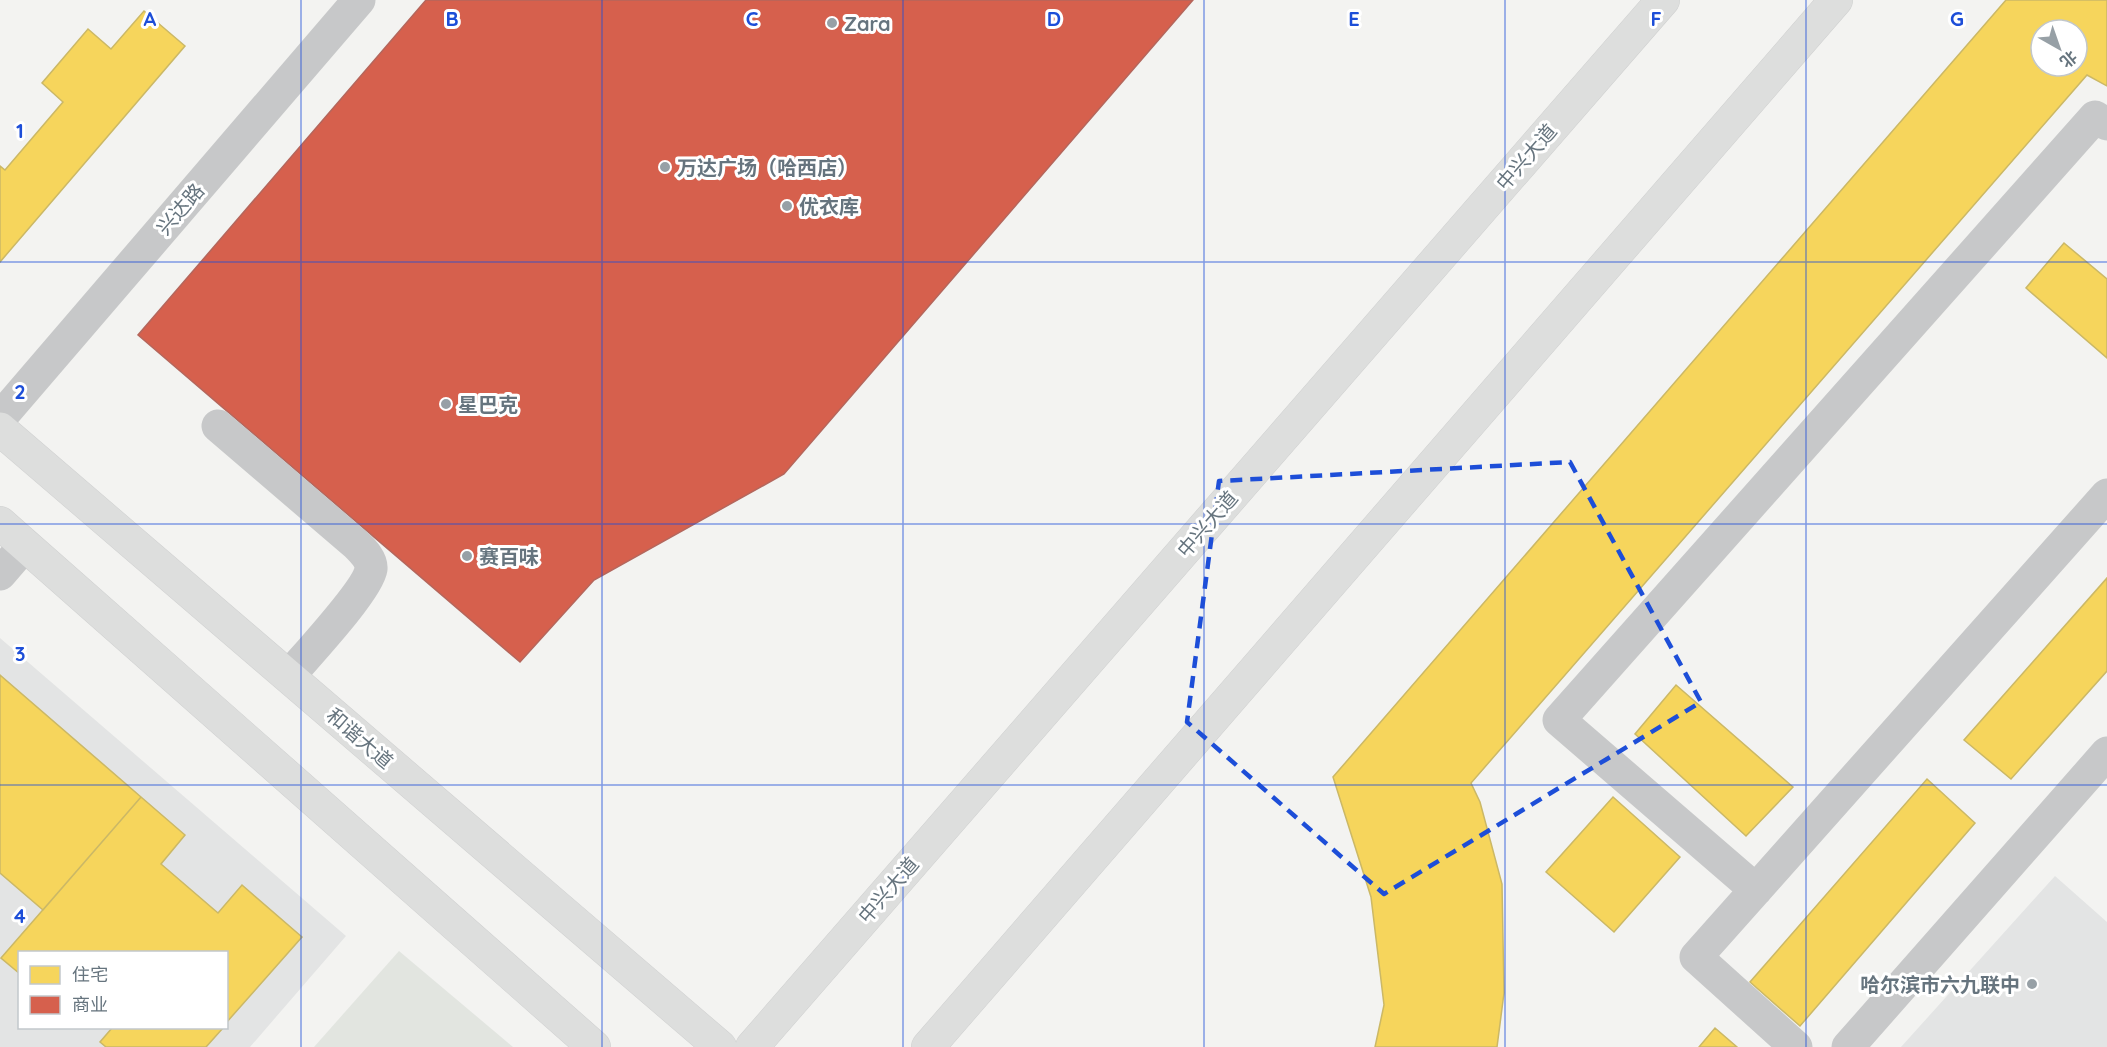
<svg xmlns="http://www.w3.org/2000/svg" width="2107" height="1047" viewBox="0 0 2107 1047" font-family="Quicksand,'Noto Sans SC',sans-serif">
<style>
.built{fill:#e3e4e4;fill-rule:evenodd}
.green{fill:#e2e5e0}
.homes{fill:#f6d55c;stroke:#cbb866;stroke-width:1.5;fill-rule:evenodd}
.shops{fill:#d6604d;stroke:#b4665c;stroke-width:1.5}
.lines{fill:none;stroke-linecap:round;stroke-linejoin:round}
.major-casing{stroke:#d0d1d1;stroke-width:34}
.minor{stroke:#c7c8c9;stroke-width:33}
.major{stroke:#dddedd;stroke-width:33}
.marked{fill:none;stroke:#1d4ed8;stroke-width:4.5;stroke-dasharray:12 8;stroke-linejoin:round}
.grid{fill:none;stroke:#1d4ed8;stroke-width:1.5;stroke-opacity:0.55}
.poi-dot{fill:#97a0a6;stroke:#fff;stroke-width:2}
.labels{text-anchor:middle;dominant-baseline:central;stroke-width:6;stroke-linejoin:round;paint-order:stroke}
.poi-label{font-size:20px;font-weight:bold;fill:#66747e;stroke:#fff;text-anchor:start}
.street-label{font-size:20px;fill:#66747e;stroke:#fff}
.grid-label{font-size:20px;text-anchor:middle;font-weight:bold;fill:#1d4ed8;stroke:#fff;stroke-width:6;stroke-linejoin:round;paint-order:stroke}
</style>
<rect width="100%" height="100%" fill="#f3f3f1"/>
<path class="built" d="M0,638L346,936L250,1047H0ZM20,952H226V1028H20Z
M2055,876L2107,922V1047H1901Z"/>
<path class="green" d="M399,951L513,1047H314Z"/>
<path class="homes" d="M2006,0H2107V86L2087,75L1471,783L1480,802L1502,884L1504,993L1497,1047H1375L1384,1005L1371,897L1333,777ZM2041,30H2077V66H2041Z
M144,11L185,46L0,262V166L5,170L63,102L42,83L88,29L111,49Z
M2064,243L2107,279V358L2026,288Z
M2107,578V671L2011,779L1964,740Z
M0,675L141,797L43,910L0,873Z
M1676,685L1793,787L1746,836L1635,734Z
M1927,779L1975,823L1800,1026L1750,982Z
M141,797L185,835L161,864L218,913L242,885L302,937L226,1023V952H20V974L1,958Z
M1613,797L1680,857L1614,932L1546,872Z
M112,1028H223L206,1047H106L100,1042Z
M1715,1028L1737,1047H1699Z"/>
<path class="shops" d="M426,0H1193L784,474L594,580L520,662L138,335Z"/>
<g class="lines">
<g class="major-casing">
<path id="major" d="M0,429L720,1047
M0,523L594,1047
M752,1047L1663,0
M928,1047L1836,0"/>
</g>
<path class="minor" d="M0,418L359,0
M218,426L357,545C363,551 372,560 371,569C368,590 305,657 289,676
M0,574L25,545
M1756,890L1559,720L2095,117L2107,124
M1796,1047L1696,957L2107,495
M1848,1047L2107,753"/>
<use href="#major" class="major"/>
</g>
<path class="marked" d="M1570,462L1701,702L1384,894L1187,722L1219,481Z"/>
<path class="grid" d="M301,0V1047M602,0V1047M903,0V1047M1204,0V1047M1505,0V1047M1806,0V1047M0,262H2107M0,524H2107M0,785H2107"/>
<g class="poi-dot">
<circle cx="832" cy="23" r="6"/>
<circle cx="665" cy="167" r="6"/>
<circle cx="787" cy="206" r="6"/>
<circle cx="446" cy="404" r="6"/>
<circle cx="467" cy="556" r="6"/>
<circle cx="2032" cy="984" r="6"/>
</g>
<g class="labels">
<g class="poi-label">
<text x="844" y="23">Zara</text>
<text x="677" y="167">万达广场（哈西店）</text>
<text x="799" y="206">优衣库</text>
<text x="458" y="404">星巴克</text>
<text x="479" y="556">赛百味</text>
<text x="2020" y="984" text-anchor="end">哈尔滨市六九联中</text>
</g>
<g class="street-label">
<text transform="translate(1526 157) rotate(-49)">中兴大道</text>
<text transform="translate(180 209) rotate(-49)">兴达路</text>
<text transform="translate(1207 524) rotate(-49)">中兴大道</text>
<text transform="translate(360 738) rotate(41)">和谐大道</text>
<text transform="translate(888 890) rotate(-49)">中兴大道</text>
</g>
</g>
<g class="grid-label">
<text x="150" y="26">A</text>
<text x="452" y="26">B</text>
<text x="752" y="26">C</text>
<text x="1054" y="26">D</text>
<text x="1354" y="26">E</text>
<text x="1656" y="26">F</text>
<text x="1957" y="26">G</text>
<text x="20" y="138">1</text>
<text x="20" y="399">2</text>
<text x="20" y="661">3</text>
<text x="20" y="923">4</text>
</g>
<rect x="18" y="951" width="210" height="78" fill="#ffffff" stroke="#c2c7cb" stroke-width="1.5"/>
<rect x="30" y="966" width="30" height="18" fill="#f6d55c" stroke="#c2c7cb" stroke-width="1.5"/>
<text x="72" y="981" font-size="18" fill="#66747e">住宅</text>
<rect x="30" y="996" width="30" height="18" fill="#d6604d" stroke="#c2c7cb" stroke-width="1.5"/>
<text x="72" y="1011" font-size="18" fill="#66747e">商业</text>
<g transform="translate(2059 48) rotate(140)"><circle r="28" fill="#ffffff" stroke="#c2c7cb" stroke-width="1.5"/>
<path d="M0-4.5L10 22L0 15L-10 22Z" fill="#97a0a6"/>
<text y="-9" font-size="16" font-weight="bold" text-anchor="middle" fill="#66747e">北</text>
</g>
</svg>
